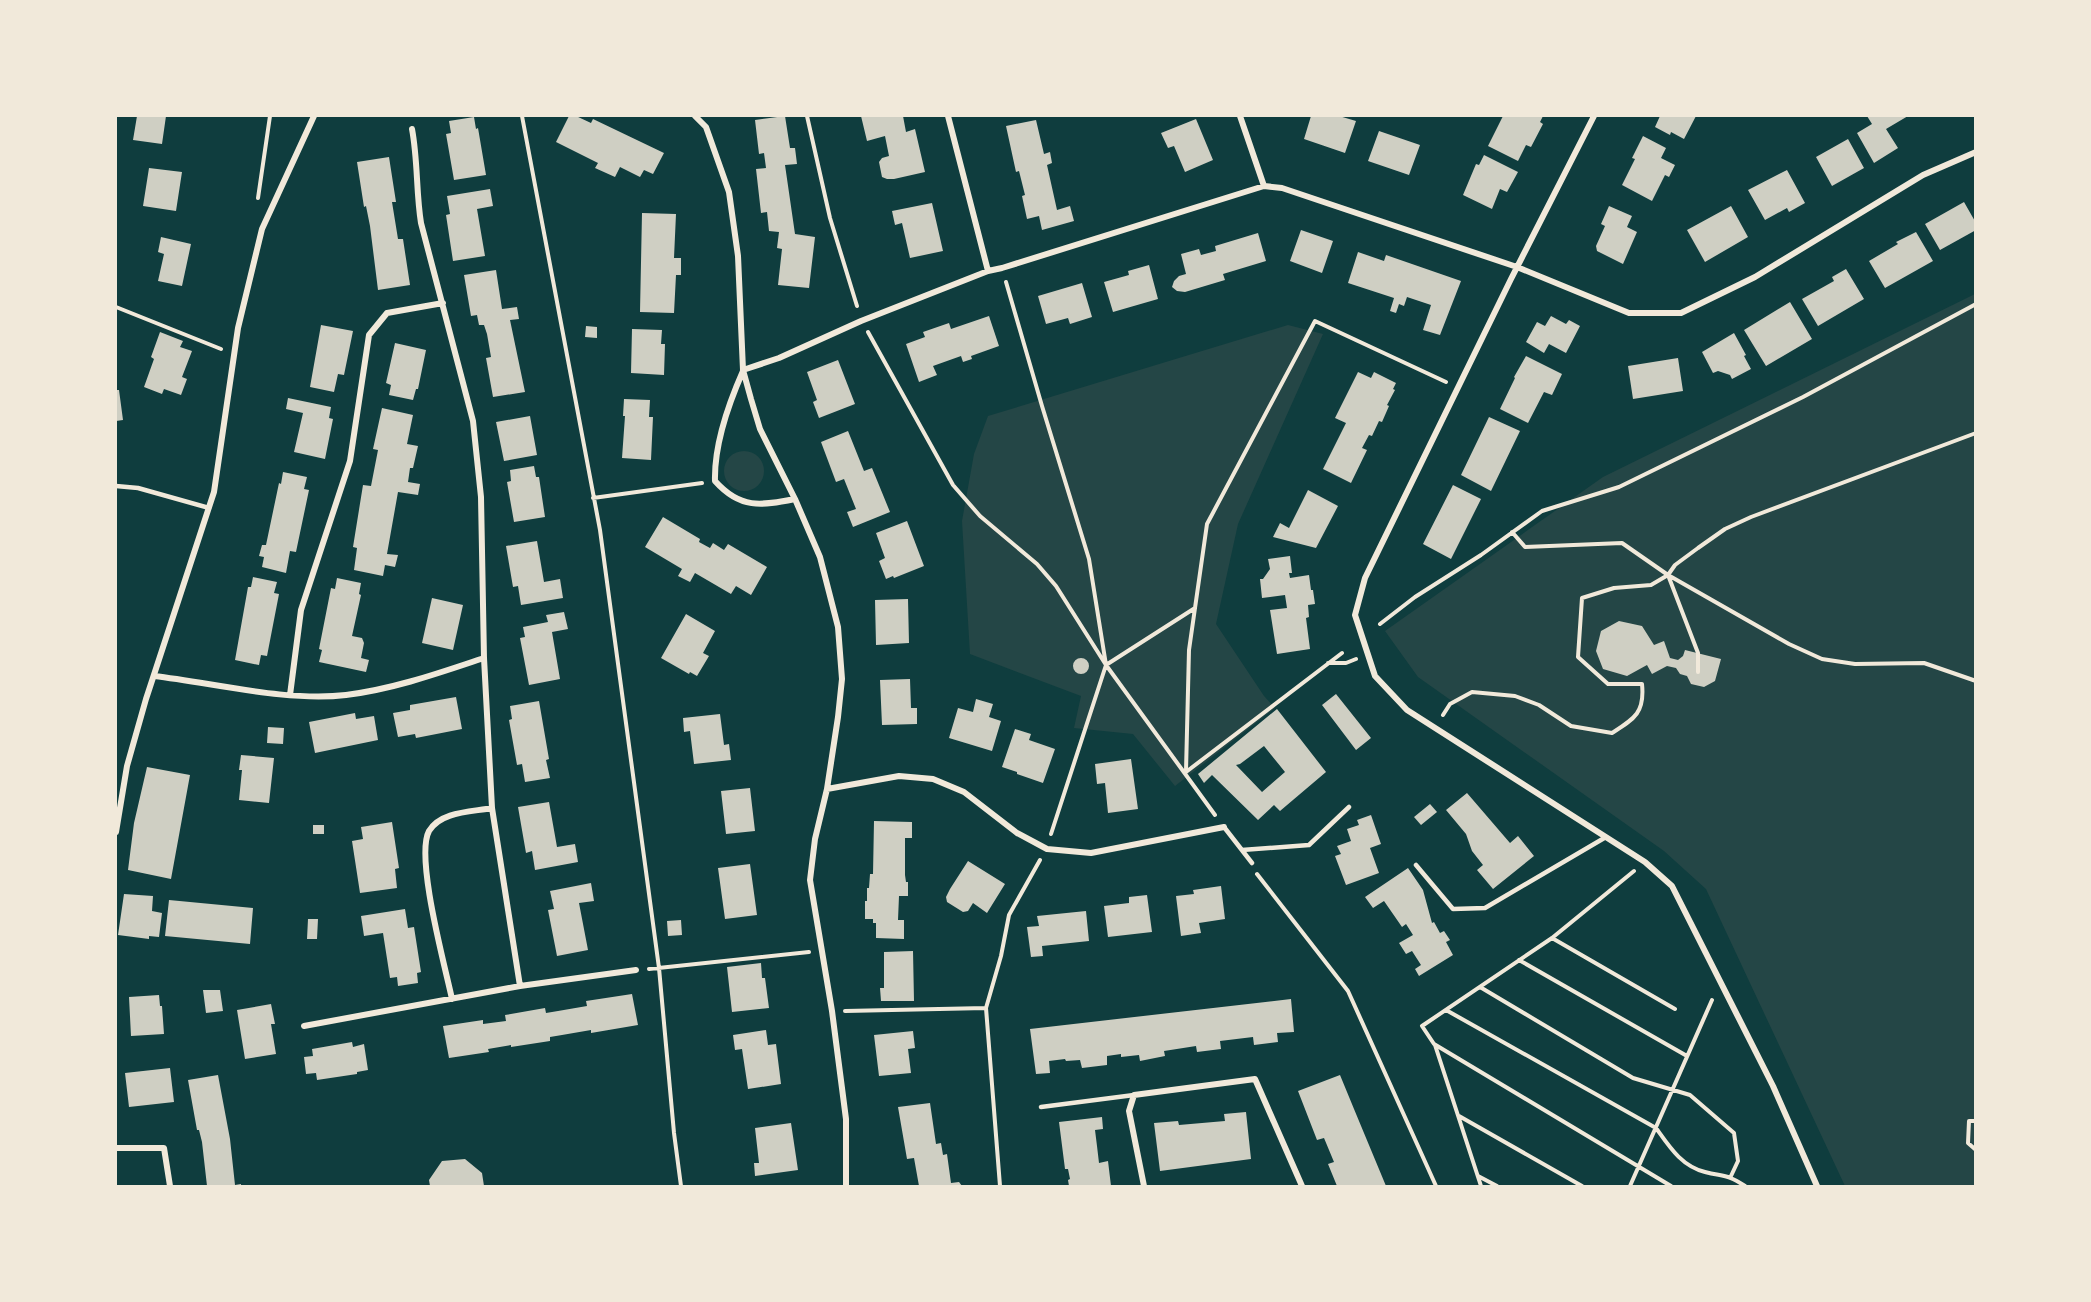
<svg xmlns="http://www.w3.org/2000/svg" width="2091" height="1302" viewBox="0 0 2091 1302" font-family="'Public Sans',sans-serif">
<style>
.green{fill:#244646}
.building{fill:#cfcfc3;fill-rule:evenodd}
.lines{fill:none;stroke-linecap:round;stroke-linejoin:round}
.path{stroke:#f1e9da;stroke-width:4}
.service{stroke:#f1e9da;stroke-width:4.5}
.minor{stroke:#f1e9da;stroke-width:6}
</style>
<rect width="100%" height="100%" fill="#0f3d3e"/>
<path class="green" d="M1975,294V1186H1845L1706,889L1664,851L1418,677L1385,631L1603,477Z
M1288,325L1323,334L1238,524L1216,624L1264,696L1275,708L1175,786L1133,734L1074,728L1081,696L970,654L962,521L974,454L988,416Z
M724 471a20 20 0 1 1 40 0a20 20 0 1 1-40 0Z"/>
<path class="building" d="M137,116H166L162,144L133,140Z
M569,116H576L591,123L593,119L664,153L653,174L644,170L640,177L620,167L615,177L595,168L598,163L556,142Z
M785,116L790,148H795L797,164L785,165L795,234L815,237L809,288L778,285L782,249L777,248L779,232L769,231L767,212L761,213L756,169L766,168L764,153L759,154L755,120Z
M861,116H903L906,132L915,129L925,172L894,179H887L882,177L879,162L882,158L889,156L885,136L867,141Z
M1311,116H1339L1356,121L1345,153L1304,139Z
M1503,116H1543L1540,122L1543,124L1531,147L1526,145L1518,161L1488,146Z
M1660,116H1696L1684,139L1671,132L1670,135L1655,127Z
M1867,116H1908L1886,129L1898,148L1874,163L1857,133L1872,124Z
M474,117L476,129L478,128L486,175L454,180L446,134L451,133L449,121Z
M1196,119L1213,160L1185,172L1174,146L1168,148L1161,133Z
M1036,120L1044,154L1050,152L1052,163L1047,165L1057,210L1070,206L1074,221L1042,230L1039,216L1027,219L1022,196L1025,195L1019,171L1016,172L1006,126Z
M1379,131L1420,145L1409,175L1368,161Z
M1643,136L1666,148L1661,158L1675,165L1669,177L1665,175L1652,201L1622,185L1635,159L1632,158Z
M1848,139L1864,168L1832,186L1816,157Z
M1484,155L1518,172L1507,192L1500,189L1492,209L1463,195L1476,164L1479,165Z
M389,157L396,202H392L398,239H403L410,285L378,290L370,226L366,206L364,207L357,162Z
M149,168L182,172L176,211L143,206Z
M1787,170L1805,203L1789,212L1787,208L1765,220L1748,190Z
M490,189L493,206L477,209L485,256L453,261L446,215L450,214L447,196Z
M1964,202L1976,223V230L1940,250L1925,224Z
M932,203L943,251L910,258L902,223L895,225L892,211Z
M1609,206L1632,216L1627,227L1637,232L1623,264L1597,251L1596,246L1605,226L1601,224Z
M1731,206L1748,237L1705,262L1687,230Z
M642,213L676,214L674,258H681V275H676L674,313L640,312Z
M1301,230L1333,241L1322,273L1290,261Z
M1916,232L1933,261L1885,288L1869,261L1898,244L1896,242Z
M1258,233L1266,261L1223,274L1225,280L1185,292L1177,291L1172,287L1174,281L1179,276L1186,274L1181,254L1199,249L1201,255L1216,251L1215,246Z
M161,237L191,244L182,286L158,281L164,254L158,252Z
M1358,252L1384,261L1386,255L1461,281L1440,335L1423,330L1431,305L1407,297L1404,306L1399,304L1396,313L1390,311L1394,298L1348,283Z
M1149,265L1158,299L1113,312L1104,282L1129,275L1128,271Z
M1846,269L1864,299L1818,326L1802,299L1834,281L1832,277Z
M496,270L502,309L517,307L519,319L510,320L525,392L493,397L486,358L491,357L487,334L484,325H479L477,315L471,316L464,275Z
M1082,283L1092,317L1070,324L1068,318L1046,324L1038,296Z
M1790,302L1812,339L1766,366L1744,330Z
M989,316L999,346L971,356L972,359L963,362L961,356L933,366L937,375L919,382L906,344L925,337L923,332L949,323L951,329Z
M1551,316L1566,324L1569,320L1580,326L1566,353L1549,344L1544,353L1526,342L1537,322L1545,326Z
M321,325L353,331L344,375L338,374L334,392L310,387Z
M586,326L597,327V338L585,337Z
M632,329L662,330L661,344H665L664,375L631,373Z
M160,332L183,341L180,347L192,351L182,377L187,379L181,395L164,389L162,394L144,387L154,359L151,357Z
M1734,333L1746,355L1744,356L1751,369L1732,379L1730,375L1718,371L1713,373L1702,352Z
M395,343L426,350L418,389H416L413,400L389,395L391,385L386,383Z
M1526,356L1562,374L1552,395L1544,392L1528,423L1500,409L1515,378L1514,377Z
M1678,358L1683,391L1633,399L1628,366Z
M838,360L855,404L819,418L813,402L817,400L807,372Z
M1358,372L1371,378L1374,372L1396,383L1393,389L1395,390L1387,405L1389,406L1382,422L1379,421L1372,436L1369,435L1362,448L1367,450L1351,483L1323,469L1346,423L1335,418Z
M116,390H119L123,420L116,421Z
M288,398L331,407L329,418L333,419L325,459L294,452L303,413L286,409Z
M624,399L650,400L649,417H653L651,460L622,458L625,416H623Z
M382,408L413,415L407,444L418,446L413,468H410L408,482L420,484L418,495L398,492L387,554L398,555L395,567L385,565L383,576L354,570L357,548L353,547L363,485L371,486L378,450L373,449Z
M530,416L537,455L504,461L496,422Z
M1489,417L1520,431L1491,491L1461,475Z
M848,431L864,471L872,468L890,512L853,527L847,512L856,509L844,479L836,482L821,442Z
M534,466L536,477H539L545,517L514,522L507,482L511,481L510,470Z
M283,472L307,477L304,489L309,490L296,552L290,551L286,573L262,567L264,557L259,556L262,545H266L279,483L281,484Z
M1453,485L1481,499L1451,559L1423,544Z
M1308,490L1338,506L1316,548L1273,537L1280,523L1289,528Z
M663,517L700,539L699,542L710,548L713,543L724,550L728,544L767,567L751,595L736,586L731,594L695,573L690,582L678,576L682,569L645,547Z
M907,521L924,566L894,578L893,576L886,579L879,561L885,558L876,533Z
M537,541L544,582L560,579L563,598L521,605L518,586L513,587L506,546Z
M1290,556L1292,573H1289L1290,578L1309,575L1311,590H1313L1315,604L1308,605L1309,617L1306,618L1310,649L1277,654L1270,610L1287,608L1285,595L1262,598L1260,579H1263L1270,569L1268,559Z
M253,577L277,582L274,593L279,594L267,656L261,655L259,665L235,660L248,587H251Z
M337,578L361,583L359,594L361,595L352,636L362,638L364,643L361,658L369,660L366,672L319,662L322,650L319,649L331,588L335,589Z
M432,598L463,605L453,650L422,643Z
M908,599L909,643L876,645L875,600Z
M564,612L568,629L552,632L560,679L529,685L520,638L525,637L523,627L548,622L546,615Z
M686,614L715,631L703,653L709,656L697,676L690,672L689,674L661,658Z
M1619,621L1642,626L1654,645L1664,641L1670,658L1678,660L1683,656L1685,650L1721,659L1715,681L1704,687L1691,684L1687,676L1680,674L1676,668L1667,666L1652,674L1647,665L1627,676L1603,669L1596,651L1601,631Z
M1073 666a8 8 0 1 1 16 0a8 8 0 1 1-16 0Z
M910,679L911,708H917V724L882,725L880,680Z
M1336,694L1371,738L1356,750L1322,705Z
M456,697L462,729L416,738L415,734L398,737L393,713L410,710V705Z
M976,699L993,704L989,717L1001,721L992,751L949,738L958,708L973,712Z
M539,701L549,759L546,760L550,778L525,782L522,764L517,765L509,720L512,719L510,706Z
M1277,709L1326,772L1280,811L1274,805L1258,820L1212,775L1204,783L1198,774ZM1264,746L1285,772L1262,792L1236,765L1240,764Z
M355,713L356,719L374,716L378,740L315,753L309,722Z
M720,714L724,745L729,744L731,760L694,764L690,731L684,732L683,718Z
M268,727L284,728L283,744L267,743Z
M1015,729L1031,734L1029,740L1055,749L1043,783L1017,774V772L1002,767Z
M241,755L274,758L269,803L239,800L242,770H239Z
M1131,759L1138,809L1108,813L1105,783L1097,784L1095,764Z
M147,767L190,775L171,879L128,870L134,823Z
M750,788L755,831L726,834L721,791Z
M1467,793L1510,843L1518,836L1534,856L1493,889L1477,870L1483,865L1472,851L1466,834L1446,810Z
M549,802L557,847L575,844L578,862L535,870L532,851L526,853L518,807Z
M1430,804L1437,812L1421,825L1414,817Z
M1371,815L1381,844L1370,848L1379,873L1346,885L1335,856L1341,854L1337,846L1351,841L1347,829L1359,825L1357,820Z
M874,821L912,822V838H905V875L906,882H908V896H899L898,920H904V939L876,938V923H873V919H865V901H867V888H869L870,874H873Z
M392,822L399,868L395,869L397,888L360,893L352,841L363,839L361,827Z
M313,825H324V834H313Z
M968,861L1005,884L987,913L973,903L968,911L963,912L947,902L946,897L950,889Z
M750,864L757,915L725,919L718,868Z
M1408,868L1423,890L1432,923L1434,922L1440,933L1444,931L1450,940L1446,942L1453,955L1419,976L1415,969L1421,965L1412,951L1406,954L1399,943L1413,935L1406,924L1402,927L1384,901L1373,908L1365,897Z
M591,883L594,901L579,903L588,950L557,956L548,910L554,909L550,891Z
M1221,886L1225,919L1199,923L1201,933L1181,936L1176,896L1194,894L1193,890Z
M124,894L153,896L152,911L162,913L159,937L149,936V939L118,935Z
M1147,895L1152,932L1108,937L1104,906L1129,903V897Z
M169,900L253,908L250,944L165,936Z
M405,909L408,928L414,927L421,972L417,973L418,983L398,986L397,977L390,978L383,933L364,936L361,916Z
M1086,911L1089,941L1042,946L1043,956L1031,957L1027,927L1039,926L1037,916Z
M308,919H318L317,939H307Z
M681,920L682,935L668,936L667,921Z
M913,951L914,1001H881L880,988H884V952Z
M761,963L762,978H765L769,1008L732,1012L727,967Z
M203,990H220L223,1011L206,1013Z
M632,994L638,1025L591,1033V1030L562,1035L550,1037V1041L511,1047V1045L488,1049L489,1052L449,1058L443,1026L483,1020V1024L506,1021L505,1015L545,1008L546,1013L558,1011L587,1006L586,1001Z
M159,995L160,1006H162L164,1034L131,1036L129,997Z
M1291,999L1294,1032L1277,1033L1278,1042L1254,1045L1253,1037L1220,1041L1221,1049L1197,1052L1196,1046L1164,1051L1165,1056L1140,1061L1139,1055L1121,1057V1054L1107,1056V1065L1082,1068L1080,1060L1066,1061L1065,1059L1049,1061L1050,1073L1036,1074L1030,1029Z
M271,1004L275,1024H271L276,1054L245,1059L237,1010Z
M766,1030L768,1045L776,1044L781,1084L748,1089L742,1049L735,1050L733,1035Z
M913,1031L915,1048L908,1049L911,1073L879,1076L874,1035Z
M352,1042L353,1047L364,1044L368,1070L357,1072V1074L317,1080L316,1073L306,1074L304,1057L313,1056L312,1049Z
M170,1068L174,1102L129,1107L125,1073Z
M218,1075L230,1139L235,1185L241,1184V1186H207L202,1142L199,1130H197L188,1080Z
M1340,1075L1354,1109L1386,1186H1337L1328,1164L1334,1162L1324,1138L1317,1140L1298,1091Z
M930,1103L936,1144L941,1143L943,1155L947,1154L951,1183L959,1182L962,1186H919L914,1158L907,1159L898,1107Z
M1246,1112L1251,1159L1160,1171L1154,1123L1178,1121L1179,1125L1225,1121L1224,1114Z
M1102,1117L1103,1129L1095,1130L1097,1146L1099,1163L1108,1161L1111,1186H1069L1068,1180L1070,1179L1068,1169H1065L1059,1122Z
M791,1123L798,1170L755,1176L754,1163H759L755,1128Z
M465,1159L482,1173L484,1186H430L429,1180L442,1161Z"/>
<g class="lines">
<path class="path" d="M522,116L600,530L659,968L674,1133L681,1186
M807,116L830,218L857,306
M258,198L270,116
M1006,282L1042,406L1089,559L1106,665L1051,834
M116,307L221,349
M868,332L953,485L980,516L1037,564L1056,586L1106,665L1215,815
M593,498L702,483
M1512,532L1525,547L1622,543L1668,575L1789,644L1822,659L1855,664L1924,663L1976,681
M1668,575L1698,653V672
M1380,624L1415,597L1481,555L1542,511L1619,487L1803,397L1976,304
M1328,663H1346L1356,659
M1106,665L1195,608
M1443,715L1450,704L1472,692L1515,696L1539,705L1571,726L1612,733C1634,719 1645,713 1642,684H1608L1578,657L1582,598L1614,588L1651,585L1668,575L1675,565L1698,548L1725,529L1751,517L1976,433
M1186,771L1189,650L1207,524L1315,321L1446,382
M1186,772L1342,653
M1634,871L1552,938L1422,1026L1434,1044L1671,1186
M1257,874L1348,991L1436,1186
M1552,938L1675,1009
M1519,960L1687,1056
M649,969L809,952
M1480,987L1633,1078L1690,1095L1734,1133L1738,1161L1731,1176
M1446,1010L1656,1128C1669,1146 1681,1166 1705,1172C1725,1177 1727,1174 1745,1186
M845,1011L986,1008
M1435,1045L1481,1186
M1459,1116L1582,1186
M1976,1121H1969L1968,1143L1976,1150
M1478,1176L1497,1186
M1000,1186L986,1008L1001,956L1009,915L1040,860
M1630,1186L1712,1000"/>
<path class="service" d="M116,486L138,488L209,508
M1224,827L1252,863
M1242,850L1309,845L1349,807
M1416,865L1453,909L1485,908L1606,837
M1041,1107L1134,1095"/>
<path class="minor" d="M695,116L706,127L729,192L738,256L743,370L751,399L760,429L795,499L820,557L838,627L842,679L838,717L827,789L815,839L810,880L832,1011L846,1119V1186
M948,116L988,271
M1240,116L1264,186
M1594,116L1511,279L1365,578L1355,615L1375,676L1407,710L1645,862L1672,886L1773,1086L1817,1186
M412,129C418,161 416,192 421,223L473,421L481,497L484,658L492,808L520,986
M743,370L779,358L861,321L988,271L1002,268L1264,186L1282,188L1517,267L1629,313H1681L1755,277L1923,175L1976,152
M743,371C728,405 714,444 715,481C740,509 761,506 795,499
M154,676C214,683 287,702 346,695C394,689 439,673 484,658
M290,695L301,610L350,461L369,335L387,313L443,303
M827,789L899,776L933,779L964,792L1017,833L1047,849L1091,853L1224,827
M116,832L127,766L146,699L214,492L238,328L262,229L314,116
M452,999C445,966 415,857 429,831C441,811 472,812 492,808
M304,1026L520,986L636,970
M116,1148H164L170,1186
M1144,1186L1129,1111L1134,1095L1255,1079L1302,1186"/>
</g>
<rect width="2091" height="1302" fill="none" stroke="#f1e9da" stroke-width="234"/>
</svg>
